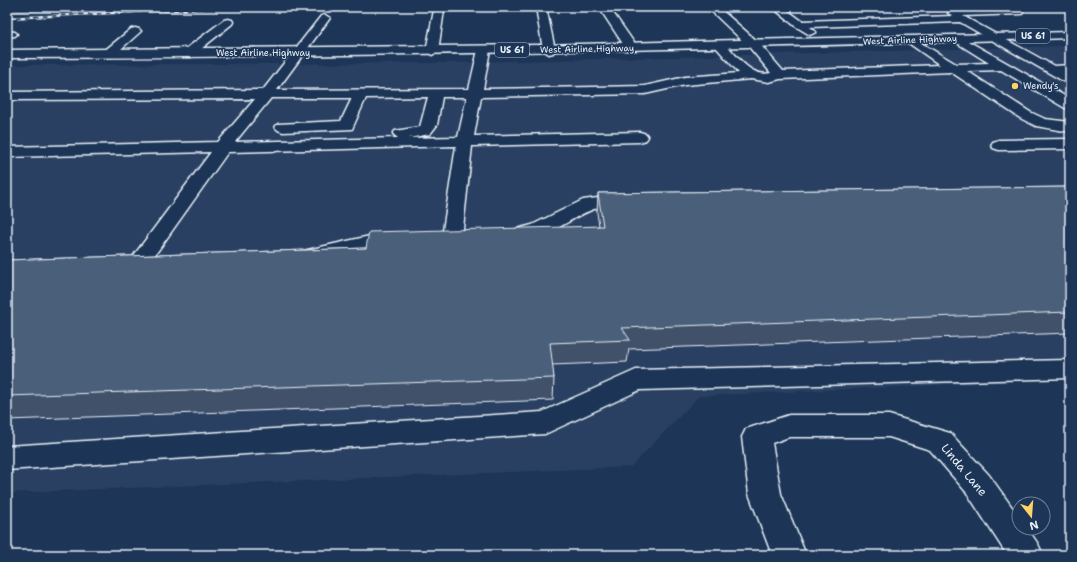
<svg xmlns="http://www.w3.org/2000/svg" width="1077" height="562" viewBox="0 0 1077 562" font-family="'Shantell Sans',sans-serif">
<style>
.built{fill:#2a4162}
.green{fill:#374d6c;stroke:#909fb2}
.lines{fill:none;stroke-linecap:round;stroke-linejoin:round}
.minor-tunnel{stroke:#3b516f;stroke-width:11;stroke-dasharray:11 5.5;stroke-linecap:butt}
.minor-casing{stroke:#e8f1f8;stroke-width:3}
.highway-casing{stroke:#e8f1f8;stroke-width:3}
.minor{fill:#1d3557;fill-rule:evenodd}
.highway{fill:#1d3557;fill-rule:evenodd}
.rail-casing{stroke:#e8f1f8;stroke-width:2.5}
.rail{stroke:#1d3557;stroke-width:1.5;stroke-dasharray:4.5;stroke-linecap:butt}
.wall{fill:#3f5169;stroke:#e8f1f8}
.building{fill:#495e7a;stroke:#e8f1f8}
.poi-dot{fill:#ffd166;stroke:#1d3557;stroke-width:1.5}
.labels{text-anchor:middle;dominant-baseline:central;stroke-width:3;stroke-linejoin:round;paint-order:stroke}
.shield{fill:#1d3557;stroke:#abb9c8;stroke-width:1}
.shield-label{font-size:9px;font-weight:bold;fill:#e8f1f8}
.far-street-label{font-size:9px;fill:#e8f1f8;stroke:#1d3557}
.far-poi-label{font-size:9px;fill:#e8f1f8;stroke:#1d3557;text-anchor:start}
.near-street-label{font-size:12px;fill:#e8f1f8;stroke:#1d3557}
</style>
<rect width="100%" height="100%" fill="#1d3557"/>
<filter id="ink" filterUnits="userSpaceOnUse"><feTurbulence type="fractalNoise" baseFrequency=".025" numOctaves="2"/><feDisplacementMap in="SourceGraphic" scale="8" xChannelSelector="R" yChannelSelector="G"/><feConvolveMatrix kernelMatrix="1 2 1 2 8 2 1 2 1" color-interpolation-filters="sRGB"/></filter>
<g filter="url(#ink)">
<path class="built" d="M1070,46V379L699,396L631,467L7,493V65L444,63Z"/>
<path class="green" d="M7,7H130L7,12Z"/>
<g class="lines">
<path class="minor-tunnel" d="M929,7L933,9"/>
<g class="minor-casing">
<path id="minor" d="M439,7L444,10L438,51L432,55L426,51L434,10Z
M536,7H546L555,50L553,53L549,54L543,50Z
M601,7H609L637,47L635,50H627L600,9Z
M707,7H718L758,42L783,71L940,65L907,42L905,40L911,37L956,64L989,63L949,38L955,35L959,36L1070,99V109L1065,108L1001,70L967,71L1030,112L1045,119L1070,122V132L1036,126L1020,118L951,72L780,79L769,82L751,79L685,85L645,94L481,97L474,136L640,132L646,134L648,137L646,140L640,142L472,146L462,237L459,241L452,243L445,241L442,237L456,146L228,152L147,266L140,268L133,266L129,262L211,152L7,157V147L218,142L255,99L7,100V92L263,90L321,16L325,15L330,18L277,90L469,89L478,50L484,46L490,50L483,89L645,86L685,77L739,73L715,46L721,42L725,43C737,56 751,78 771,73L750,48ZM428,97L420,127L395,131L393,134L398,138L235,142L271,98H352L341,121L278,124L275,127L278,130L283,132L352,129L366,98ZM442,97H467L458,137L409,138L430,134L437,125Z
M772,7H783L802,21L953,16L948,13L949,11L1003,9L1002,7C1010,7 1018,6 1023,12L1022,14L963,16L1054,66L1070,65V73H1066L1070,75V85L960,22L810,27L816,32L810,35L795,26Z
M1060,7H1070V12Z
M228,19L232,20L233,22L232,24L191,57H183L181,54L183,51L224,20Z
M135,28L139,29L141,31L139,33L112,57H104L102,54L104,51L131,29Z
M7,31L15,32L17,34L15,36L7,37Z
M1070,139V149L999,150L993,148L991,145L993,142L999,140Z
M627,194L634,196L636,200L634,204C621,207 606,205 594,209C568,218 539,247 509,239L506,235L509,231L532,225L583,200Z
M383,233L403,235L406,239L403,243L383,245L310,261L303,259L300,255L303,251Z
M1070,360V378L640,390L545,434L7,470V446L542,412L636,370Z
M789,415H889L950,433L989,475L1019,517V528H1027L1038,544L1043,555H1007L967,493L930,450L889,437H789L772,443L781,494L806,555H772L749,494L742,437L746,429Z"/>
</g>
<g class="highway-casing">
<path id="highway" d="M1070,32V38C716,49 361,57 7,58V50L539,45Z"/>
</g>
<use href="#minor" class="minor"/>
<use href="#highway" class="highway"/>
<g class="rail-casing">
<path id="rail" d="M7,18L240,7"/>
</g>
<use href="#rail" class="rail"/>
</g>
<path class="wall" d="M1070,187V333L629,349L627,362L552,365L554,378L553,400L7,420V260L366,248L599,226L597,213L598,193Z"/>
<path class="building" d="M1070,187V312L622,328L630,340L550,343L554,378L7,396V260L366,248L369,232L603,226L598,193Z"/>
</g>
<circle class="poi-dot" cx="1015" cy="86" r="4"/>
<g class="labels">
<g class="shield">
<rect x="1016" y="29" width="34" height="14" rx="3"/>
<rect x="495" y="43" width="34" height="14" rx="3"/>
</g>
<g class="shield-label">
<text x="1033" y="36">US 61</text>
<text x="512" y="50">US 61</text>
</g>
<g class="far-street-label">
<text transform="translate(910 40) rotate(-2)">West Airline Highway</text>
<text transform="translate(587 49) rotate(-1)">West Airline Highway</text>
<text x="263" y="53">West Airline Highway</text>
</g>
<g class="far-poi-label">
<text x="1023" y="86">Wendy's</text>
</g>
<g class="near-street-label">
<text transform="translate(964 470) rotate(50)">Linda Lane</text>
</g>
</g>
<rect width="1077" height="562" fill="none" stroke="#1d3557" stroke-width="24"/>
<rect x="12" y="12" width="1053" height="538" fill="none" stroke="#e8f1f8" stroke-width="1.5" filter="url(#ink)"/>
<g transform="translate(1031 516) rotate(163)"><circle r="19" fill="#1d3557" stroke="#6e8097"/>
<path d="M0-3L7 15L0 10L-7 15Z" fill="#ffd166"/>
<text y="-6" font-size="11" font-weight="bold" text-anchor="middle" fill="#e8f1f8">N</text>
</g>
</svg>
